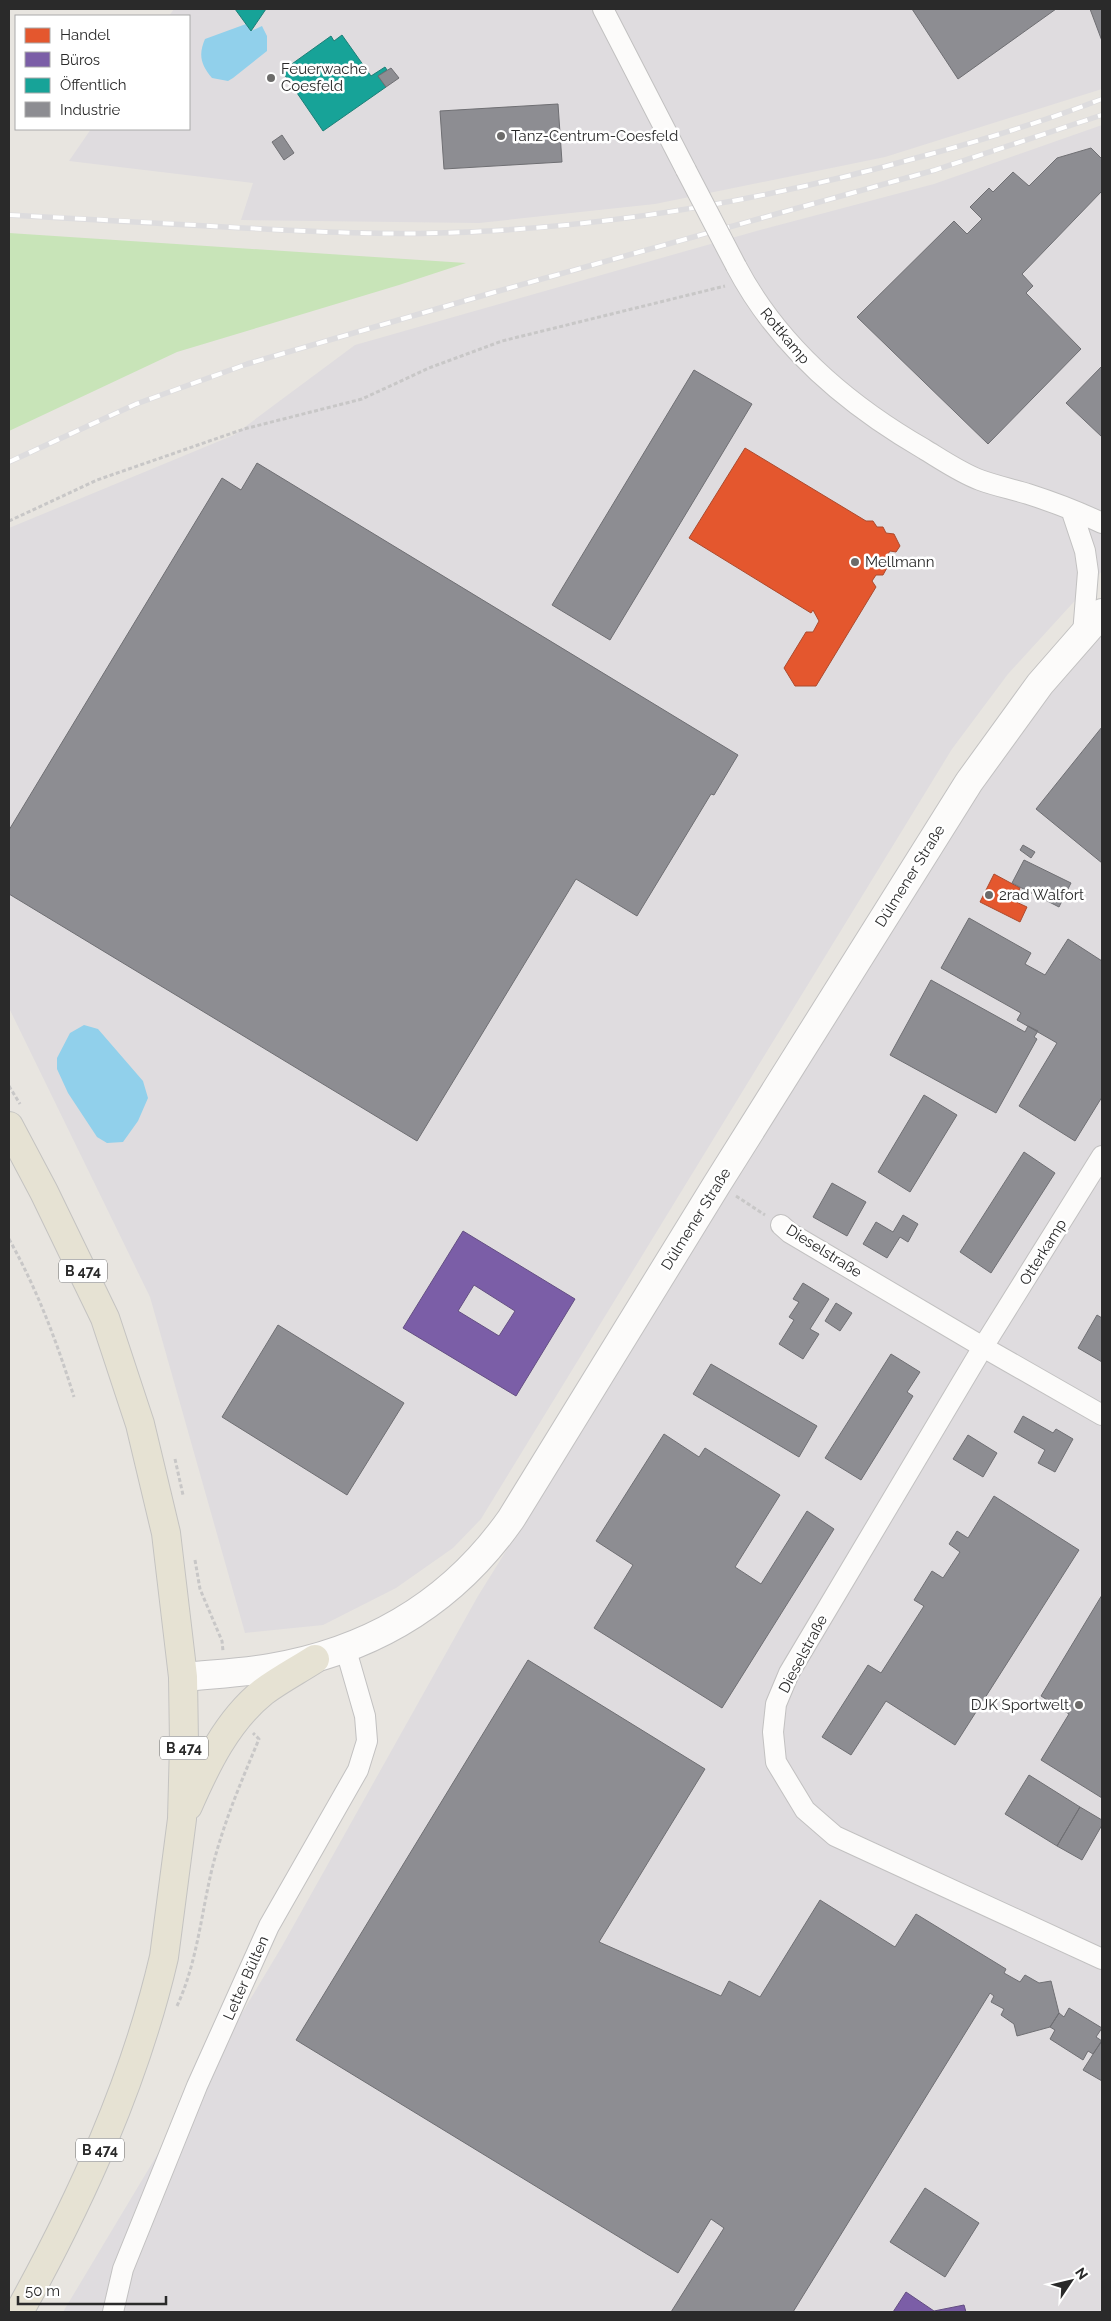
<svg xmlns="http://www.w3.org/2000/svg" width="1111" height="2321" viewBox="0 0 1111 2321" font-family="Raleway,sans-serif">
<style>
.industrial{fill:#dfdcdf}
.green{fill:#c8e4b8}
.water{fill:#91d0eb}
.shops{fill:#e4572e;stroke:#ac4a2d}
.offices{fill:#7b5ea7;stroke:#634e82;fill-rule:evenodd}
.public{fill:#17a398;stroke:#1d7f77}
.industry{fill:#8d8d92;stroke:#6f6f73}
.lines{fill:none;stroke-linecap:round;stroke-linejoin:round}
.street-casing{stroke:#c2c1c1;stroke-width:22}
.secondary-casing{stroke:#c2c1c1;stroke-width:30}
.primary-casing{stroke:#c4c3c1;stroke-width:30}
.path{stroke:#c8c7c7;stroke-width:3;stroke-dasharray:4 2.5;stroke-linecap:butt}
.street{stroke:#fcfbfa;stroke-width:20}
.secondary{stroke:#fcfbfa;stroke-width:28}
.primary{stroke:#e6e2d3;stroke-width:28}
.rail-casing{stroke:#dddcde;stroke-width:5.5}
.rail{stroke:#fff;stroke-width:4;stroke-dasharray:11;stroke-linecap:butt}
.street-bridge-casing{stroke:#c2c1c1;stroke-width:22;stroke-linecap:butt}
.street-bridge{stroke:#fcfbfa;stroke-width:20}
.poi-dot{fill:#6c6b6a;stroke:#fff;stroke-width:2}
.labels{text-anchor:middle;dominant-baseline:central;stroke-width:5;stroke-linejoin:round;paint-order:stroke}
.shield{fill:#fff;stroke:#6a6a6a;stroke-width:1}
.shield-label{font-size:14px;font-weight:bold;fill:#2a2a2a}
.poi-label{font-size:15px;fill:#2a2a2a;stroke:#fff;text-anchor:start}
.street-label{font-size:15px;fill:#2a2a2a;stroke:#fff}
</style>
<rect width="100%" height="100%" fill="#e8e5e0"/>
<path class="industrial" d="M174,9H1102V89L885,157L655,204L479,223L241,220L253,183L69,161L91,129H189V16H169Z
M1102,125V571L1008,674L952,749L481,1519L453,1548L396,1588L323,1625L245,1633L150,1297L9,1008V528L234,435L355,345L760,230L934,184Z
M1102,628V2312H63L281,1948L478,1596L1036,697Z"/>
<path class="green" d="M9,233L466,263L399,285L177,352L9,431Z"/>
<path class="water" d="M246,24L251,31L262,26L267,36V51L233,78L228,81L212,78C201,65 198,55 205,39Z
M84,1025L98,1029L143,1081L148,1098L138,1121L123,1142L107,1143L97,1137L68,1093L57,1069V1058L70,1033Z"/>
<path class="shops" d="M745,448L866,521H873L877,527H883L886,533L894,534L900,546L896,552L890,551L886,557L889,564L883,575H876L872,581L876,587L816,686H795L784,668L806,632H813L819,621L813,610L811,613L689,538Z
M994,874L1020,888L1014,901L1027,907L1020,922L980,902Z"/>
<path class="offices" d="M463,1231L575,1299L516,1396L403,1328ZM474,1285L515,1311L499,1336L458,1311Z
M906,2292L934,2311L964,2305L966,2312H893Z"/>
<path class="public" d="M235,9H266L251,31Z
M342,35L371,76L385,67L387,70L378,76L386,87L323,131L282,71L331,36L334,41Z"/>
<path class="industry" d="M912,9H1056L958,79Z
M1090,9H1102V41Z
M391,68L399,78L386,87L378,76Z
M558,104L562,162L444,169L440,111Z
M282,135L294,153L284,160L272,142Z
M1091,148L1102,159V191L1022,274L1033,286L1026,293L1081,349L988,444L857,317L954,221L967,234L982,219L970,207L989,188L993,192L1013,172L1029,186L1057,158Z
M1102,366V437L1066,403Z
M694,370L752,404L610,640L552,605Z
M257,463L738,755L714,795L711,794L637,916L576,879L417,1141L9,894V830L222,478L241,490Z
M1102,727V863L1036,809Z
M1023,845L1035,852L1031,858L1020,850Z
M1024,860L1071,883L1059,907L1012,883Z
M969,918L1031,953L1025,964L1045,975L1068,939L1102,961V1097L1075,1141L1019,1106L1057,1043L1017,1020L1021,1013L941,968Z
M931,980L1025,1032L1028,1026L1038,1031L1034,1037L1037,1039L996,1113L890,1055Z
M924,1095L957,1115L910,1192L878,1172Z
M1024,1152L1055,1173L991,1273L960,1252Z
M832,1183L866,1202L847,1236L813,1217Z
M903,1215L918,1224L908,1242L900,1237L887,1258L863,1244L876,1222L893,1232Z
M803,1283L829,1299L810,1329L819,1334L803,1359L779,1344L794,1320L789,1317L799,1302L793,1299Z
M836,1303L852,1313L840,1331L825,1321Z
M1097,1315L1102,1318V1362L1078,1348Z
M278,1325L404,1403L347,1495L222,1417Z
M891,1354L920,1372L907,1392L913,1396L861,1480L825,1458Z
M711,1364L817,1426L799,1457L693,1394Z
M1023,1416L1053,1433L1056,1429L1073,1439L1055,1472L1038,1463L1045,1450L1014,1432Z
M664,1434L699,1457L705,1448L780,1495L735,1567L761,1584L807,1511L834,1529L722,1708L594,1628L633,1565L596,1541Z
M968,1435L997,1453L983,1477L953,1459Z
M994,1496L1079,1550L955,1745L886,1701L851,1755L822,1737L868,1665L881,1673L924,1606L914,1600L932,1571L943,1578L960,1552L949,1544L957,1531L968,1538Z
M1102,1595V1798L1041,1760L1069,1714L1041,1696Z
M528,1660L705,1769L599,1942L721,1996L729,1981L760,1997L820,1900L895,1947L916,1914L1006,1969L1004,1973L1020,1982L1025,1975L1039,1983L1051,1981L1059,2013L1050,2027L1017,2036L1014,2024L1001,2015L1004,2009L991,2002L994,1996L990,1993L793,2312H671L724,2228L711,2219L678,2273L296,2040Z
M1029,1775L1080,1807L1057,1846L1005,1814Z
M1080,1807L1102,1820V1825L1082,1860L1057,1846Z
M1069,2008L1102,2028L1096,2037L1102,2041L1093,2054L1088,2051L1083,2060L1050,2039L1055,2030L1050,2027L1059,2013L1064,2017Z
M1102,2040V2081L1083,2070Z
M925,2188L979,2223L945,2277L890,2242Z"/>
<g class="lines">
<g class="street-casing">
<path id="street" d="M603,9L686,170
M736,266C778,346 846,404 924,449C942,460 961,473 980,480C996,486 1012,489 1028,494C1053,502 1079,512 1102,523
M1072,512L1085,551L1088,572L1083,634
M1102,1156L983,1347L789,1673L776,1704L773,1732L776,1762L805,1810L835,1836L1102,1959
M781,1225L790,1233L983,1347L1102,1415
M113,2312L123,2269L197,2086L269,1926L358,1770L367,1741L365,1716L346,1650"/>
</g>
<g class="secondary-casing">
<path id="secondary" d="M183,1677C212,1674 242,1673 270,1668C371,1651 452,1603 511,1519L717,1184L969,782L1040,684L1102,613"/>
</g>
<g class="primary-casing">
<path id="primary" d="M9,1126L44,1192L105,1318L140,1424L166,1533L183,1677L184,1744L182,1819L164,1957C135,2082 81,2200 19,2312
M188,1806C206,1765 227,1721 263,1692C279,1680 298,1670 315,1659"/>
</g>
<path class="path" d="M9,521L97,480L244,429L362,399L429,368L502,341L725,286
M9,1086L20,1104
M736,1196L765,1215
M9,1239C37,1289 57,1342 74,1397
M175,1459L183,1495
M195,1560L200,1589L222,1641L223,1651
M177,2006C197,1963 201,1915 212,1869C223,1824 241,1782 259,1739L253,1733"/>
<use href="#street" class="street"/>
<use href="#secondary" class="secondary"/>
<use href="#primary" class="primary"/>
<g class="rail-casing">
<path id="rail" d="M9,215C87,219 165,223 243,228C307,231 373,235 438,233C603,229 768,200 927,155C986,139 1045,121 1102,99
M9,462L136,404L247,364L495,292L935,170L1102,115"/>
</g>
<use href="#rail" class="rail"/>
<g class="street-bridge-casing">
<path id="street-bridge" d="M686,170L736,266"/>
</g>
<use href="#street-bridge" class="street-bridge"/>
</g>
<g class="poi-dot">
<circle cx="271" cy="78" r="5"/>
<circle cx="501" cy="136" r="5"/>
<circle cx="855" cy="562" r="5"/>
<circle cx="989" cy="895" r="5"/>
<circle cx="1079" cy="1705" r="5"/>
</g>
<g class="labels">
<g class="shield">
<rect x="59" y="1259.5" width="48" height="23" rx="4"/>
<rect x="160" y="1736.5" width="48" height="23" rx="4"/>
<rect x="76" y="2138.5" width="48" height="23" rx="4"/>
</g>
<g class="shield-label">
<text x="83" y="1271">B 474</text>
<text x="184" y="1748">B 474</text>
<text x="100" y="2150">B 474</text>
</g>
<g class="poi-label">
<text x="281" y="69">Feuerwache<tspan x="281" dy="17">Coesfeld</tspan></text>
<text x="511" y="136">Tanz-Centrum-Coesfeld</text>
<text x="865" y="562">Mellmann</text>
<text x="999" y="895">2rad Walfort</text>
<text x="1069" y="1705" text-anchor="end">DJK Sportwelt</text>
</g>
<g class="street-label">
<text transform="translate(785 336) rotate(50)">Rottkamp</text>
<text transform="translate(910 876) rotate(-58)">Dülmener Straße</text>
<text transform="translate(696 1219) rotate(-58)">Dülmener Straße</text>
<text transform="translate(824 1251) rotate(32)">Dieselstraße</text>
<text transform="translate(1043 1252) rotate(-58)">Otterkamp</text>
<text transform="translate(803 1654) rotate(-62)">Dieselstraße</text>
<text transform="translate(246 1978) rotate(-66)">Letter Bülten</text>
</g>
</g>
<rect width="1111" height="2321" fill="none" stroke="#2a2a2a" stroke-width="20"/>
<rect x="15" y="15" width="175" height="115" fill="#ffffff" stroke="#aaaaaa"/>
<rect x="25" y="28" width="25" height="15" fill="#e4572e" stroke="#aaaaaa"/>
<text x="60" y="40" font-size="15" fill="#2a2a2a">Handel</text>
<rect x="25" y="52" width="25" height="15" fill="#7b5ea7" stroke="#aaaaaa"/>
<text x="60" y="65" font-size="15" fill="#2a2a2a">Büros</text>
<rect x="25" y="78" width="25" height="15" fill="#17a398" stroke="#aaaaaa"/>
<text x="60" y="90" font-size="15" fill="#2a2a2a">Öffentlich</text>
<rect x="25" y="102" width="25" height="15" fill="#8d8d92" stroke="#aaaaaa"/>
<text x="60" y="115" font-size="15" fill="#2a2a2a">Industrie</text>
<g transform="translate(1071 2281) rotate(55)" stroke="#ffffff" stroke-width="4" paint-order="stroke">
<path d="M0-4L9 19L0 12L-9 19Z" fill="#2a2a2a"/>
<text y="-8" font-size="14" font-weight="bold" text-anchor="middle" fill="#2a2a2a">N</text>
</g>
<path d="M18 2296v8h148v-8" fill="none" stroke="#2a2a2a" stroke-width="2.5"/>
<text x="25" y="2296" font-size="15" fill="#2a2a2a" stroke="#ffffff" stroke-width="4" paint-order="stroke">50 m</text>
</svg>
